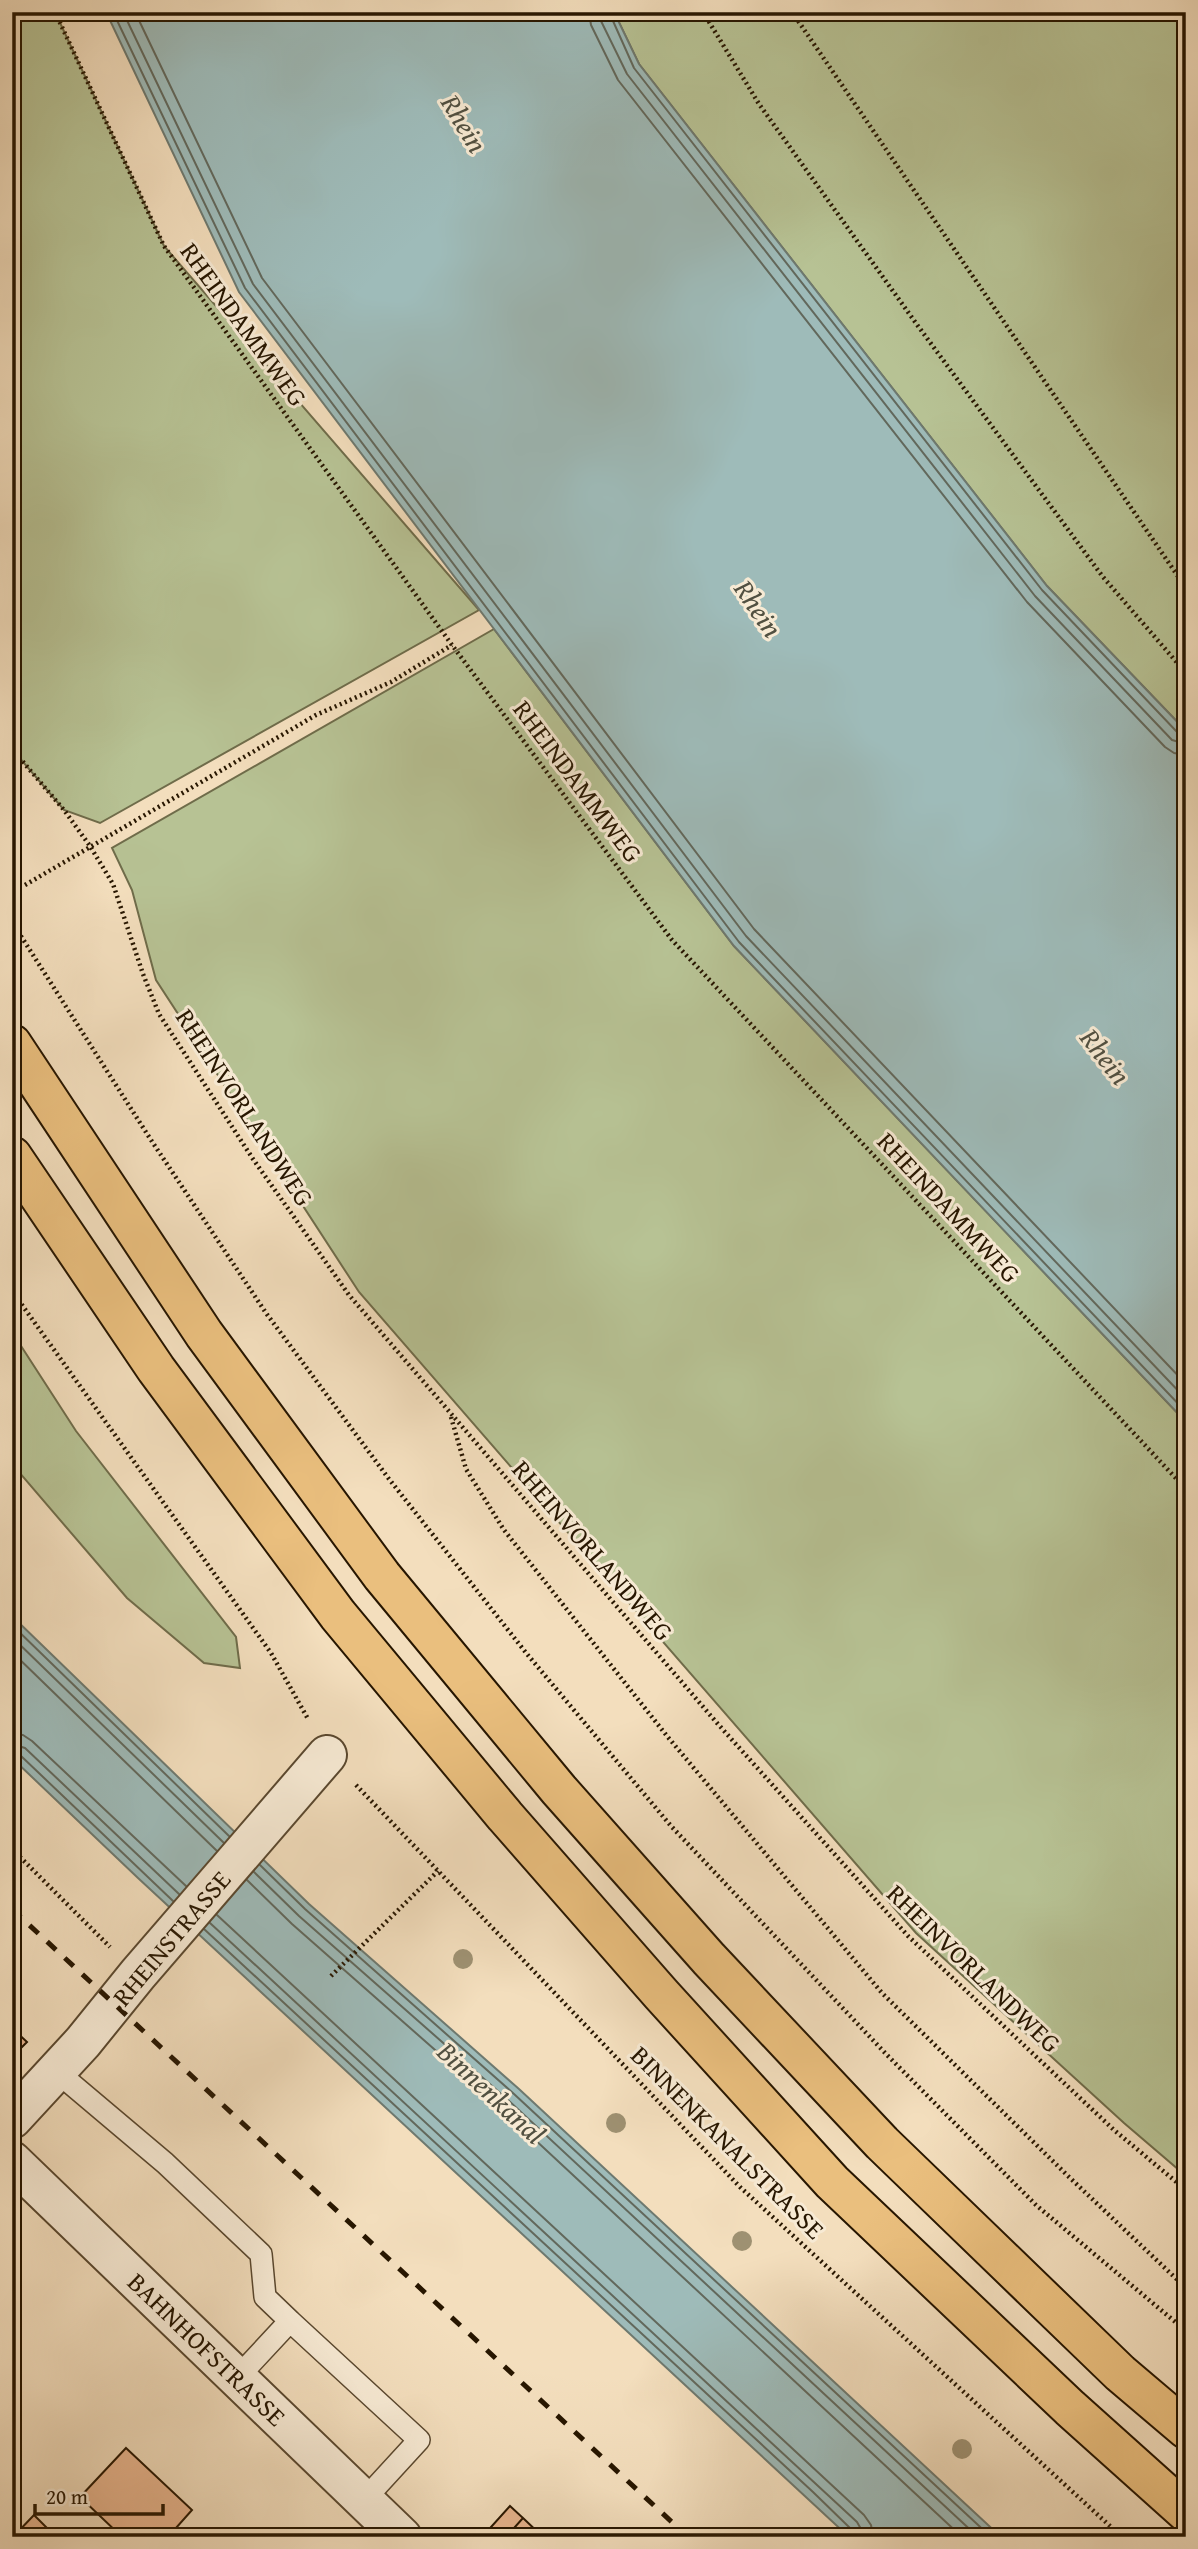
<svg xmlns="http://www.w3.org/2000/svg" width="1198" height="2549" viewBox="0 0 1198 2549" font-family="'Gentium Book Plus',serif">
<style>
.green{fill:#b7c294;stroke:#6f6c4a;stroke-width:2}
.water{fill:#9ebbb9;stroke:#6e796f;stroke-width:2}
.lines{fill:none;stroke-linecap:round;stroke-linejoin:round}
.shore{stroke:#62685c;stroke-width:2}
.building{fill:#e9b68f;stroke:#271600;stroke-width:2}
.lane-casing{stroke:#5a482f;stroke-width:24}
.street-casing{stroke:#5a482f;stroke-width:42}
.highway-casing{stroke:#271600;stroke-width:42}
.path{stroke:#271600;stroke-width:4.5;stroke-dasharray:2 3.5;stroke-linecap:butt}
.lane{stroke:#f7ead4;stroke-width:21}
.street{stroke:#f7ead4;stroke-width:38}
.highway{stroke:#eabf7e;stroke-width:38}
.rail{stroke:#271600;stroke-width:5;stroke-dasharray:12 12;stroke-linecap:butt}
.tree{fill:#9e9172}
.labels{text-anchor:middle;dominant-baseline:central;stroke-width:6;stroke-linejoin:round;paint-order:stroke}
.street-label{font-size:26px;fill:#271600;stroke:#f7ead4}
.water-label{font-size:28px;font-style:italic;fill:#515041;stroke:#f7ead4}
</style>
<rect width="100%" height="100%" fill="#f3debd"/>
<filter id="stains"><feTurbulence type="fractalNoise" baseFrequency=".00286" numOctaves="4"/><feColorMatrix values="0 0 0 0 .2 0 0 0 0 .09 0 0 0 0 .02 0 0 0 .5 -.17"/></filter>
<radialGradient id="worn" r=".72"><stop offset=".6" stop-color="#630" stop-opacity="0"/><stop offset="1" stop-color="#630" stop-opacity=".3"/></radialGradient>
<path class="green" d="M12,12H55L164,246L479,610L100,823L64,810L12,749Z
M614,12H1186V731L1047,586L639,64Z
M494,629L734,946L1186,1422V2176L1124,2123L916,1933L359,1292L156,980L132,890L112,848Z
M12,1332L76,1431L236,1637L240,1668L204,1663L127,1598L12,1464Z"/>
<path class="water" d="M106,12H614L639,64L1047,586L1186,731V1422L734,946L239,292Z
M12,1616L309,1904L519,2089L1001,2537H849L138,1878L12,1758Z"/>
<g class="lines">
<path class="shore" d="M113,12L245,288L739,942L1186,1412
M123,12L253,284L746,936L1186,1399
M135,12L262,278L754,929L1186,1384
M589,12L591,25L618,80L1027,602L1165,747L1174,753L1186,755
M600,12L601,21L627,74L1035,596L1172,740L1186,744
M609,12L634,68L1042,590L1178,733L1186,735
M12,1625L229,1836
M12,1637L224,1843
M12,1652L217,1851
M12,1734L23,1735L32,1741L186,1886
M12,1744L25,1748L179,1894
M12,1753L20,1755L173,1901
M260,1865L305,1909L514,2094L991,2537
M254,1872L299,1916L508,2100L978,2537
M247,1880L292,1924L501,2108L962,2537
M217,1915L864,2515L871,2525L873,2537
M210,1923L857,2522L861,2529L862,2537
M204,1929L813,2492L851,2529L854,2537"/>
</g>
<path class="building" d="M12,2028L27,2042L12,2057Z
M126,2448L192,2510L168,2537H122L80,2497Z
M510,2506L523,2518L506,2537H482Z
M34,2515L56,2537H13Z
M523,2518L543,2537H506Z"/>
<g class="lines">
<g class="lane-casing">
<path id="lane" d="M56,2071L165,2163L261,2254L265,2297L290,2321
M237,2378L290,2321L419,2440L364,2500"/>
</g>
<g class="street-casing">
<path id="street" d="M12,2119L83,2042L138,1974L327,1755
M12,2161L402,2537"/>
</g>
<g class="highway-casing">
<path id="highway" d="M12,1044L204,1334L382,1576L559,1790L709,1959L882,2143L1120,2373L1186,2429
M12,1156L156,1369L338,1615L505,1816L661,1994L832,2182L1070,2408L1186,2512"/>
</g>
<path class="path" d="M55,12L164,246L452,645L672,940L1186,1489
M703,12L759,104L918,326L1103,577L1186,673
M792,12L1186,588
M12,749L64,810L90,846L113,884L143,974L159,1014L253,1159L349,1295L717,1723L908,1936L1114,2130L1186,2190
M25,885L316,715L391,682L452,645
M12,922L151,1140L266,1313L389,1479L527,1654L671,1826L887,2055L1036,2205L1186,2331
M12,1291L271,1653L308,1719
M451,1417L466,1469L504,1530L667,1736L882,1993L1068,2176L1186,2288
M356,1785L740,2187L1122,2537
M12,1849L110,1947
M331,1976L438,1871"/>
<use href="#lane" class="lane"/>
<use href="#street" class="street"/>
<use href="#highway" class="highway"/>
<path class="rail" d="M12,1909L688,2537"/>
</g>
<g class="tree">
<circle cx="463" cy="1959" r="10"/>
<circle cx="616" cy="2123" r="10"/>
<circle cx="742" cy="2241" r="10"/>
<circle cx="962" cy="2449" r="10"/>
</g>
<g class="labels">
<g class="street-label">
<text transform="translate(244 324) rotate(54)">RHEINDAMMWEG</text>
<text transform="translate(578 781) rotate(53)">RHEINDAMMWEG</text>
<text transform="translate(245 1107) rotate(57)">RHEINVORLANDWEG</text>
<text transform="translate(949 1207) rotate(47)">RHEINDAMMWEG</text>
<text transform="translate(593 1550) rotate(49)">RHEINVORLANDWEG</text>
<text transform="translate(171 1938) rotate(-50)">RHEINSTRASSE</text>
<text transform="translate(974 1968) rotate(44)">RHEINVORLANDWEG</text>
<text transform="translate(728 2142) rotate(45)">BINNENKANALSTRASSE</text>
<text transform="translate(207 2349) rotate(44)">BAHNHOFSTRASSE</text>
</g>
<g class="water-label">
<text transform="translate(465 123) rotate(59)">Rhein</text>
<text transform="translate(759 608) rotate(56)">Rhein</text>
<text transform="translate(1106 1056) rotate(52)">Rhein</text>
<text transform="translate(492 2092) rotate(43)">Binnenkanal</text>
</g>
</g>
<rect width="1198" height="2549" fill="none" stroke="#f3debd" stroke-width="42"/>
<rect x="14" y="14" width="1170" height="2521" fill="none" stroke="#271600" stroke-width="3.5"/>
<rect x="21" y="21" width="1156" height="2507" fill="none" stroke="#271600" stroke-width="2"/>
<path d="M35 2504v10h128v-10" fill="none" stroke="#271600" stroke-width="3.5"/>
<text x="46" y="2504" font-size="21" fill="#271600" stroke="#f7ead4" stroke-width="5" paint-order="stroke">20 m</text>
<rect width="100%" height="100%" filter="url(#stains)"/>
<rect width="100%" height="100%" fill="url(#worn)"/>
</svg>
